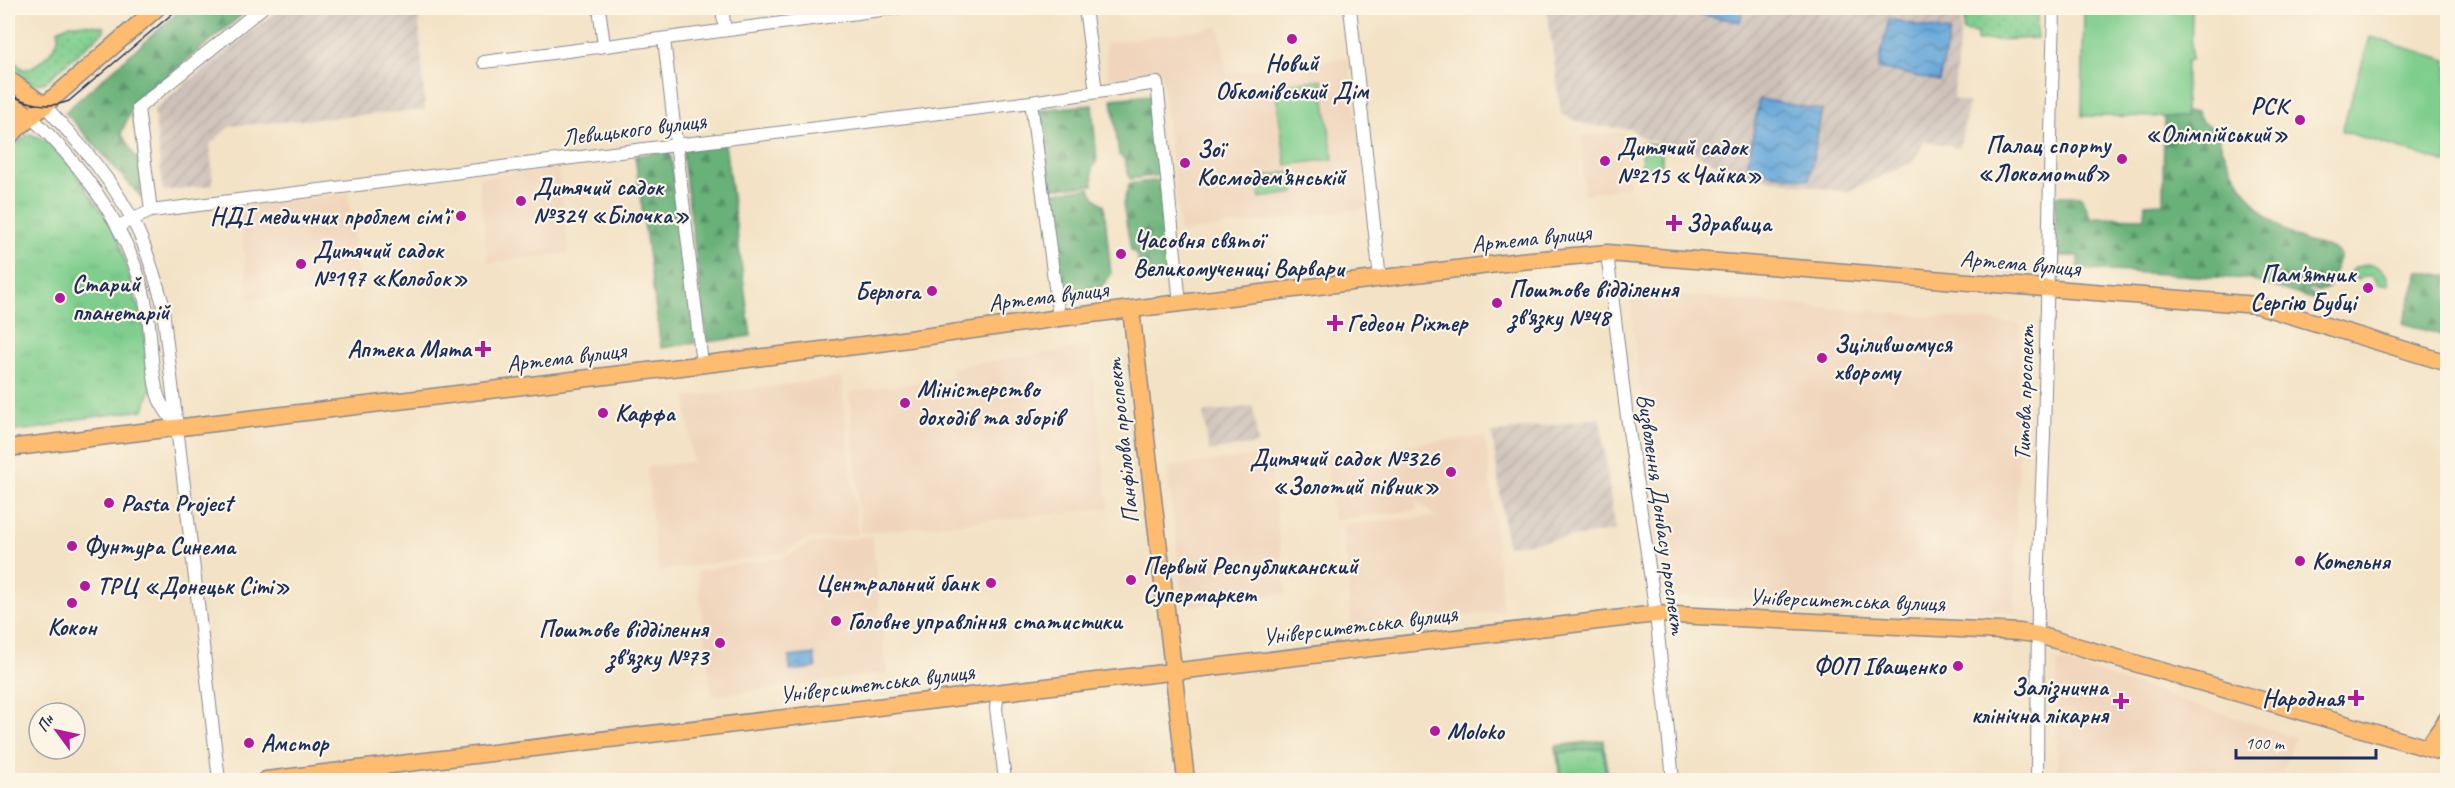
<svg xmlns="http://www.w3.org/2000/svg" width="2455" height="788" viewBox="0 0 2455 788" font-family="Caveat,sans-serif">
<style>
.built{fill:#f0d5bc}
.industrial{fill:url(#industrial-furrows)}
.grass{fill:url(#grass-dots);stroke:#4d7e76;stroke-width:1.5}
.forest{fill:url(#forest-firs);stroke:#41706b;stroke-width:1.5}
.park{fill:url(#park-tufts);stroke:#4d7e76;stroke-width:1.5}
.garden{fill:#7fce8d;stroke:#4d7e76;stroke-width:1.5}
.water{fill:url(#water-waves);stroke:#416c9c;stroke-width:1.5}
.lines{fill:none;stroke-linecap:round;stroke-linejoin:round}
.minor-casing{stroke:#878892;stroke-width:14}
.major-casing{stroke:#878892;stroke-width:19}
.minor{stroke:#fff;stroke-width:12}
.major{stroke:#fdbc6f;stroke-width:16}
.tram{stroke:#1b2f5e;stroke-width:1.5}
.poi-dot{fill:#b5179e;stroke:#fcf5e5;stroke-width:2}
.labels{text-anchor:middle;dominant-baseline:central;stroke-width:4.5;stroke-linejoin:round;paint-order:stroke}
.poi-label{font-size:24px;font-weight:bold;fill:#1b2f5e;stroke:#fcf5e5;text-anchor:start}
.street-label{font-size:24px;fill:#1b2f5e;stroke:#fcf5e5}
</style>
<defs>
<pattern id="industrial-furrows" width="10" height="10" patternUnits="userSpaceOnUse" patternTransform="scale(1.5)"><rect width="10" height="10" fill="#cec1b9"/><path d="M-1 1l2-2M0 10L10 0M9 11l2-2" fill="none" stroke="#b0a6a1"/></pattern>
<pattern id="grass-dots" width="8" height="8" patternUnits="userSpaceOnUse" patternTransform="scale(1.5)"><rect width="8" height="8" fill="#7fce8d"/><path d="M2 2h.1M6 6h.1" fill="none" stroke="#6db17c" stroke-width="1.8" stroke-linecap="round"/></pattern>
<pattern id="forest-firs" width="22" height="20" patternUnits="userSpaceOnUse" patternTransform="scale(1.5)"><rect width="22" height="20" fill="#67b178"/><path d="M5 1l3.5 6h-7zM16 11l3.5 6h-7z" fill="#549066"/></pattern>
<pattern id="park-tufts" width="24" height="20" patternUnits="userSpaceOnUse" patternTransform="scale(1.5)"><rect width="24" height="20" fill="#7fce8d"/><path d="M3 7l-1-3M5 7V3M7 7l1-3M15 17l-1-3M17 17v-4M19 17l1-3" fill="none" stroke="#6db17c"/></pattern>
<pattern id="water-waves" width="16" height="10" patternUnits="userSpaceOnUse" patternTransform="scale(1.5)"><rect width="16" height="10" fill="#67a8da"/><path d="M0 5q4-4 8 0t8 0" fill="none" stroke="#5489b4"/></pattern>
</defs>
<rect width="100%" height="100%" fill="#fcf5e5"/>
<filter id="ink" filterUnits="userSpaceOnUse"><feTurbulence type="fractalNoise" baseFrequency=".0167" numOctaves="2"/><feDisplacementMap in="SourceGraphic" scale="12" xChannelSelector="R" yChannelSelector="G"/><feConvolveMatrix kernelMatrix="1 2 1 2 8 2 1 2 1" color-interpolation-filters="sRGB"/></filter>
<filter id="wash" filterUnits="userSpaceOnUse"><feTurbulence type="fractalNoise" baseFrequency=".008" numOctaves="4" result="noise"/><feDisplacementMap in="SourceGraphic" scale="24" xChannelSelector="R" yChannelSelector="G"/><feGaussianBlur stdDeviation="1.35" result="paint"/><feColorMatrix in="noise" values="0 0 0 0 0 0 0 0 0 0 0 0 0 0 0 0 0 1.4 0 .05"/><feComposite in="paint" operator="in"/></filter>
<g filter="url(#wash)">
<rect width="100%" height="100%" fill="#f3e2c5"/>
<path class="built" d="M1219,27L1227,73L1349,58L1368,208L1180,232L1161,73L1109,79L1105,43Z
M1626,132L1629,187L1584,194L1582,136Z
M558,168L569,253L488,263L478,178Z
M348,193L359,287L249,300L239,206Z
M1629,291L2020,324L2015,613L1670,596L1645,430Z
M1090,346L1109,508L861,533L849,392L952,378L951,367Z
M841,378L858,534L804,540L785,553L657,571L647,467L692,462L686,397Z
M1485,436L1494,513L1484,514H1494L1503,611L1351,628L1344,524L1436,517L1416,500L1417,510L1333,520L1326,454Z
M1269,454L1286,594L1184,607L1167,467Z
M872,536L887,673L712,696L697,571L785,557L811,543Z
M2061,661L2295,737L2282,776L2289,780H2057V666Z"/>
<path class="industrial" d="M281,8H418L425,110L230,126L210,144L213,185L163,191L154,109Z
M1547,8H1963L1953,99L1969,103L1959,149L1925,140L1913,162L1846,192L1738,174L1679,146L1643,139L1631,129L1586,125L1561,114Z
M1253,406L1258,444L1209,451L1203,413Z
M1600,418L1615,531L1507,546L1492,433Z"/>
<path class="grass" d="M1966,8H2037V38L1977,41V33L1963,31Z
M70,24H85L104,27V31L44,83L33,84L8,69V56L24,70C39,66 62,46 58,30Z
M2366,264C2379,265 2388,272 2389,285H2378L2375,278C2369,274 2365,275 2359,280L2349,274L2355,268Z"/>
<path class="forest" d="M183,8H250L135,103L121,133L143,170L141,197L65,112Z
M1150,95L1160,175L1130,179L1124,159L1119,155L1112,99Z
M1092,105L1097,160L1092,169L1093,185L1045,189L1038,110Z
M2197,112L2203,123L2216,129C2228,172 2259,221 2302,240C2313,245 2332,244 2340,255L2329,287L2320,292L2309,288L2308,292L2315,295L2313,299L2247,279L2078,269L2079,256H2056L2055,196H2082L2090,217L2144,218L2145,204L2163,203L2164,113Z
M725,144L751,336L707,342L682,150Z
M670,151L695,343L661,348L635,156Z
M1160,180L1172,274L1140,278L1137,254L1131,250L1123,204L1129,184Z
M1090,188L1094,197L1104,205L1111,275L1101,287L1062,292L1050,193Z
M2419,271L2447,276V337L2403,323Z
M1604,740L1608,780H1560L1556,746Z"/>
<path class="park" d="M30,134L49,142L72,168L107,219L119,241L144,327L151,388L144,410L71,420L49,427L8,432V148Z
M1641,143L1662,144V168L1642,170Z
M1603,748L1607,780H1562L1559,753Z"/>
<path class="garden" d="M2084,8H2192L2191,60L2186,61L2185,117L2082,116Z
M2370,37L2447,60V163L2342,131Z
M1322,79L1333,159L1286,165L1275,86Z
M1291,172L1294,193L1260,198L1257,177Z"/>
<path class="water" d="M1666,8H1743L1740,22Z
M1889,19L1950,32L1939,81L1878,68Z
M1759,99L1822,110L1809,180L1747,169Z
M814,654L816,668L790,671L789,657Z"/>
</g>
<g filter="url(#ink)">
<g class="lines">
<g class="minor-casing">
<path id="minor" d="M599,8L604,45
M722,8L725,30
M1085,8L1096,92
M1350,8L1380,279
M664,39L702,364
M484,62L896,8
M1031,102L1059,318
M45,106C80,144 116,183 138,231C148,253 155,277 162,301L219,780
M31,117C87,170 133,233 147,310C152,338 150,369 158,396C161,406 169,415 175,424
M151,211L138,108L262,8
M118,226L151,211L676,145L1031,102L1157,83L1180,303
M1607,253L1626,410L1656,614L1673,780
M998,693L996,708L1005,780
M2037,780L2038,584L2044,434L2054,8"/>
</g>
<g class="major-casing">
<path id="major" d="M8,79L45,106
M8,101L31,117
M8,137L157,8
M1131,310L1186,780
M8,448L880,343L1059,318L1521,261L1607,253L2257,305L2448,363
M2428,747L2448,718
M266,780L1656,614L2020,632L2038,635L2448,754"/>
</g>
<use href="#minor" class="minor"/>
<use href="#major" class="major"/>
<path class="tram" d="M8,93C26,104 48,109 69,101L179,8"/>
</g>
</g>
<g class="poi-dot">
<circle cx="1292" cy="39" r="6"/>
<circle cx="2300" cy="120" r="6"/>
<circle cx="2122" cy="159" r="6"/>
<circle cx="1605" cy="161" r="6"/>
<circle cx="1185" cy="163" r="6"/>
<circle cx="521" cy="201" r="6"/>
<circle cx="461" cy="216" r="6"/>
<path d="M1671 214h6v6h6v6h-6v6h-6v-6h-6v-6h6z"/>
<circle cx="1121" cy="254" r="6"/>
<circle cx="301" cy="264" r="6"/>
<circle cx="2368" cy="288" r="6"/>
<circle cx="932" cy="291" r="6"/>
<circle cx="60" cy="298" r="6"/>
<circle cx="1497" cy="303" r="6"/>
<path d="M1332 314h6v6h6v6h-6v6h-6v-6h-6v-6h6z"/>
<path d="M480 340h6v6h6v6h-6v6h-6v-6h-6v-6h6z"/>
<circle cx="1822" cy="358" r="6"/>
<circle cx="905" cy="403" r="6"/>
<circle cx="603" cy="413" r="6"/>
<circle cx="1451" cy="472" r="6"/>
<circle cx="109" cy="503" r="6"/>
<circle cx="72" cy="546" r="6"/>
<circle cx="2300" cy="561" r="6"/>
<circle cx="1131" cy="580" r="6"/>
<circle cx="991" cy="583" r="6"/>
<circle cx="85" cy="586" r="6"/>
<circle cx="72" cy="603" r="6"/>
<circle cx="836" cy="621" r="6"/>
<circle cx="720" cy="643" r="6"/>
<circle cx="1958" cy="666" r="6"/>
<path d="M2353 689h6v6h6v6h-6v6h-6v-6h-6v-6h6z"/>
<path d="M2118 692h6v6h6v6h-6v6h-6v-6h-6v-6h6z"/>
<circle cx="1435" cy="731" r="6"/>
<circle cx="249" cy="743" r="6"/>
</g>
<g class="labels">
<g class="poi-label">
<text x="1292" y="63" text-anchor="middle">Новий<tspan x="1292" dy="28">Обкомівський Дім</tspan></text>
<text x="2288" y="106" text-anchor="end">РСК<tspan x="2288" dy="28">«Олімпійський»</tspan></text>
<text x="2110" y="145" text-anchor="end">Палац спорту<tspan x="2110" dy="28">«Локомотив»</tspan></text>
<text x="1617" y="147">Дитячий садок<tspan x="1617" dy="28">№215 «Чайка»</tspan></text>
<text x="1197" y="149">Зої<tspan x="1197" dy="28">Космодем’янській</tspan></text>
<text x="533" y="187">Дитячий садок<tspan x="533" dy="28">№324 «Білочка»</tspan></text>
<text x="449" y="216" text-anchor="end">НДІ медичних проблем сім'ї</text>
<text x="1686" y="223">Здравица</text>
<text x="1133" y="240">Часовня святої<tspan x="1133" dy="28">Великомучениці Варвари</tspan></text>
<text x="313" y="250">Дитячий садок<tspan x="313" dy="28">№197 «Колобок»</tspan></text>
<text x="2356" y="274" text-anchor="end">Пам'ятник<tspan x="2356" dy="28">Сергію Бубці</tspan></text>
<text x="72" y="284">Старий<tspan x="72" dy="28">планетарій</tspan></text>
<text x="1509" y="289">Поштове відділення<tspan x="1509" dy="28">зв'язку №48</tspan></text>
<text x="920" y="291" text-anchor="end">Берлога</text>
<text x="1347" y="323">Гедеон Ріхтер</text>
<text x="1834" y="344">Зцілившомуся<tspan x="1834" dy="28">хворому</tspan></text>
<text x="471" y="349" text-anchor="end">Аптека Мята</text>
<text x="917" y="389">Міністерство<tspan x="917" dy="28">доходів та зборів</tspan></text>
<text x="615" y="413">Каффа</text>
<text x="1439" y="458" text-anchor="end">Дитячий садок №326<tspan x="1439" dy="28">«Золотий півник»</tspan></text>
<text x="121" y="503">Pasta Project</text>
<text x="84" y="546">Фунтура Синема</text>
<text x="2312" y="561">Котельня</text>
<text x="1143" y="566">Первый Республиканский<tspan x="1143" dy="28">Супермаркет</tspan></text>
<text x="979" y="583" text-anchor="end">Центральний банк</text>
<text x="97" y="586">ТРЦ «Донецьк Сіті»</text>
<text x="848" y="621">Головне управління статистики</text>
<text x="72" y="627" text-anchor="middle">Кокон</text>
<text x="708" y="629" text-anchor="end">Поштове відділення<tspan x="708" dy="28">зв'язку №73</tspan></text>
<text x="1946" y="666" text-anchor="end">ФОП Іващенко</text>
<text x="2108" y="687" text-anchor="end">Залізнична<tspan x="2108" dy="28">клінічна лікарня</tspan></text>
<text x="2344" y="698" text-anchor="end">Народная</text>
<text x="1447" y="731">Moloko</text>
<text x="261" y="743">Амстор</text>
</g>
<g class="street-label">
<text transform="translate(634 129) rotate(-7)">Левицького вулиця</text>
<text transform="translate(1531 238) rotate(-6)">Артема вулиця</text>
<text transform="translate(2020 263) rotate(5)">Артема вулиця</text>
<text transform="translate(1048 296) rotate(-7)">Артема вулиця</text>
<text transform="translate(566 357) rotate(-7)">Артема вулиця</text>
<text transform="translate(2024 393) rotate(-88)">Титова проспект</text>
<text transform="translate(1122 441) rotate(-96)">Панфілова проспект</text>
<text transform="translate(1662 514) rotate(82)">Визволення Донбасу проспект</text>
<text transform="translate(1847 600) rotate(2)">Університетська вулиця</text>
<text transform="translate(1360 625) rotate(-7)">Університетська вулиця</text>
<text transform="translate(877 683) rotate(-7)">Університетська вулиця</text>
</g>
</g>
<rect width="2455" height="788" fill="none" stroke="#fcf5e5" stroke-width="30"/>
<g transform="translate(57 731) rotate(303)"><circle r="28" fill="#fcf5e5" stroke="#a2a6af" stroke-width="1.5"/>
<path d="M0-4.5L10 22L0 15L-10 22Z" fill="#b5179e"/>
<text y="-9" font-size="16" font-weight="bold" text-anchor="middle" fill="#1b2f5e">Пн</text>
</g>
<path d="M2236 749v9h140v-9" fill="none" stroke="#1b2f5e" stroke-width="3"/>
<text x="2245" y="749" font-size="18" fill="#1b2f5e" stroke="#fcf5e5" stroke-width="4.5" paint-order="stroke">100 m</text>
</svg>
